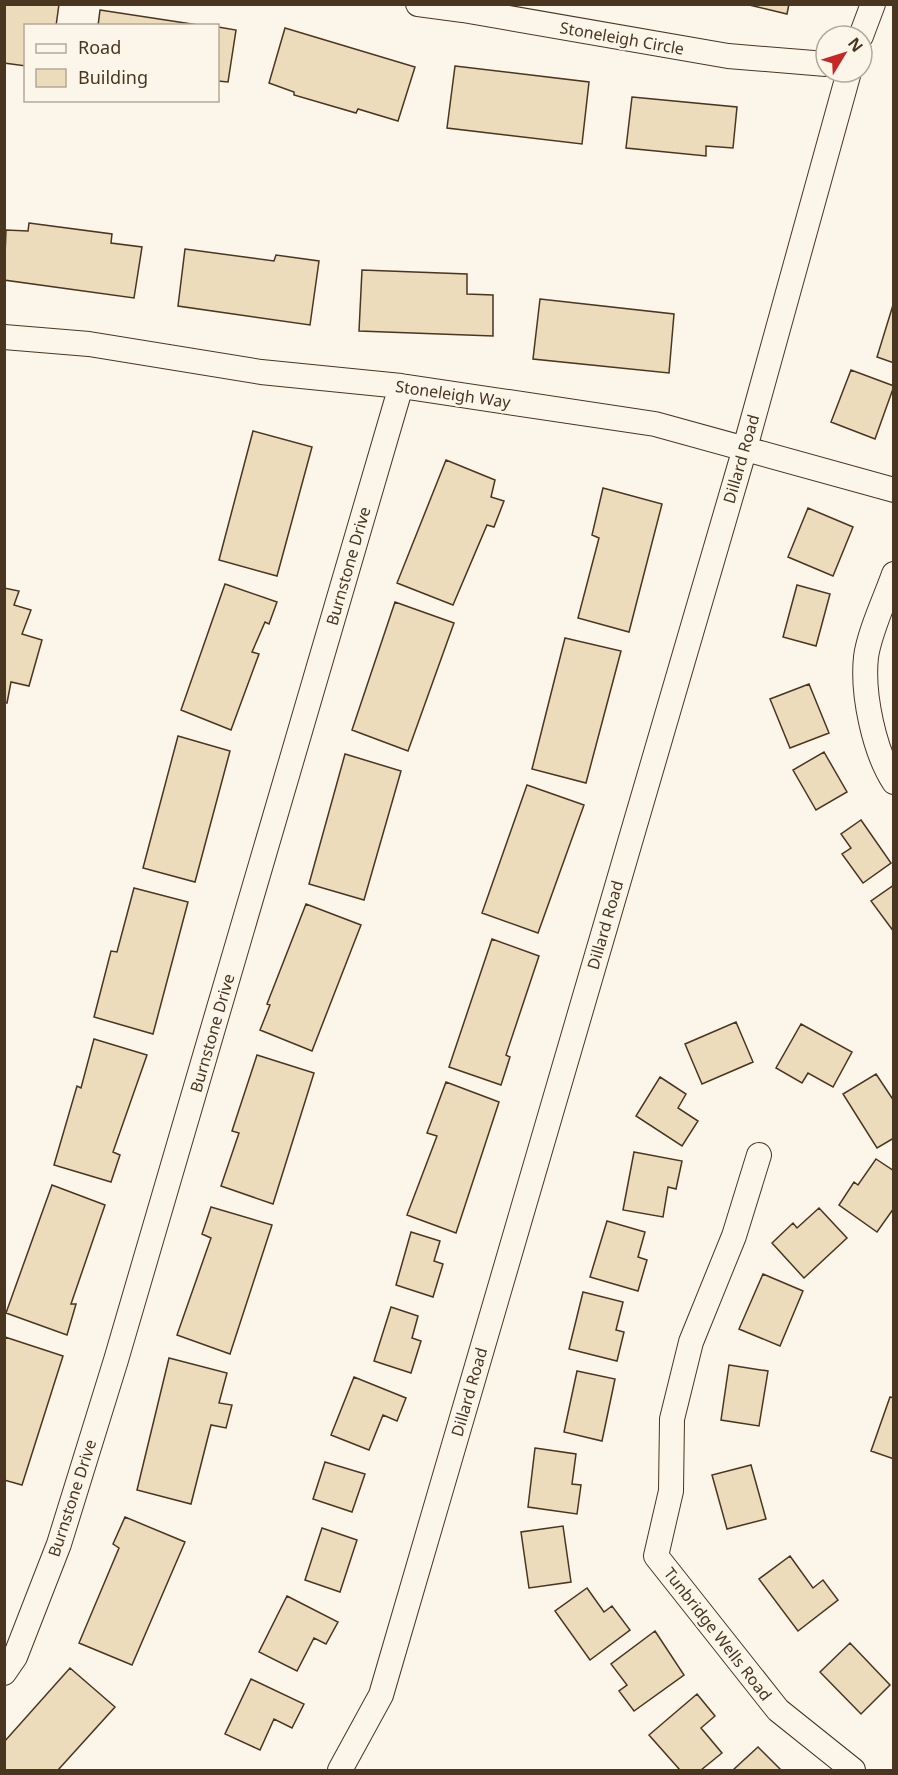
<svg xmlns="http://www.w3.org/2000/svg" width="898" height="1775" viewBox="0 0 898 1775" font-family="'Noto Sans',sans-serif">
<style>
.building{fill:#ecdcbc;stroke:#4a3520;stroke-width:1.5}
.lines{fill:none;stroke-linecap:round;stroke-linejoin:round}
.street-casing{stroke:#4a3520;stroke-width:26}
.street{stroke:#fbf6e9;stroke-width:24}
.labels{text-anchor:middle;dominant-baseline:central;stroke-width:4.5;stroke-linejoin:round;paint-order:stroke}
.street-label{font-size:16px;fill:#4a3520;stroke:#fbf6e9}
</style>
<rect width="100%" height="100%" fill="#fbf6e9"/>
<path class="building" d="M4,4H59L56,26H26V66L4,63Z
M745,4H789L787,14Z
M100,10L205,26H98Z
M218,27L236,30L228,82L218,81Z
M285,28L415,67L398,121L358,109L356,113L294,95V92L269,83Z
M455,66L589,82L582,144L447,128Z
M632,97L737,107L733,148L706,146V156L626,148Z
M29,223L112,234L111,243L142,247L134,298L4,280L6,230L28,231Z
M185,249L274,261L276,255L319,261L310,325L178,306Z
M362,270L467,274V294L493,295V336L359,331Z
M540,299L674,314L669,373L533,359Z
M893,305H894V363L877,357Z
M851,370L894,386L875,439L831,422Z
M253,431L312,447L277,576L219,560Z
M446,460L495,480L491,497L504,501L494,527L487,525L453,605L397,583Z
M603,488L662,504L629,632L578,618L599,538L592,535Z
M808,508L853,527L833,576L788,557Z
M225,584L277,602L269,624L265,622L252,652L259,654L231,730L181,710Z
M797,585L830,594L816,646L783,637Z
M4,588L19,591L14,605L31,610L22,634L42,640L29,686L11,682L7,703L4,702Z
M395,602L454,623L408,751L352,730Z
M565,638L621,651L586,783L532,769Z
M809,684L829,733L790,748L770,699Z
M178,736L230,751L195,882L143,868Z
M824,752L847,792L816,810L793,770Z
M345,754L401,771L364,900L309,884Z
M527,785L584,805L538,933L482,913Z
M861,820L891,863L863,883L842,854L851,848L841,834Z
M894,885V932L871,901Z
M134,888L188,902L153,1034L94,1017L111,951L117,952Z
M306,904L361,925L312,1051L260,1030L270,1005L267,1004Z
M492,939L539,956L506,1055L510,1057L501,1085L449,1067Z
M736,1022L753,1062L702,1084L685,1044Z
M801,1024L852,1052L833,1087L808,1073L802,1083L776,1068Z
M94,1039L147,1055L113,1152L120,1155L111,1182L54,1165L77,1086L81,1088Z
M257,1055L314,1073L273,1204L221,1186L239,1133L232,1131Z
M876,1074L894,1101V1138L877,1148L843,1094Z
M660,1077L686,1094L678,1108L698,1121L682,1146L636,1116Z
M446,1082L499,1102L456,1233L407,1215L437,1136L427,1133Z
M634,1152L682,1161L676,1189L668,1187L663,1217L623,1210Z
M876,1159L894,1171V1208L877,1232L839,1205L854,1182L858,1185Z
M52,1185L105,1205L71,1304H76L67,1335L6,1313Z
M211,1207L272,1225L230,1354L177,1335L211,1238L202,1234Z
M819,1208L847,1238L804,1278L772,1243L793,1223L797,1228Z
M607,1221L645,1232L638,1257L647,1260L638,1291L590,1277Z
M411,1232L440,1241L434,1261L443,1264L433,1297L396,1285Z
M763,1274L803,1291L780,1346L739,1329Z
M583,1292L623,1302L616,1330L624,1332L617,1361L569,1349Z
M391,1307L418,1316L412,1338L421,1341L411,1373L374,1361Z
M5,1337L63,1356L22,1485L4,1480Z
M169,1358L227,1373L219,1403L232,1405L226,1428L211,1425L191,1504L137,1490Z
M729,1365L768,1371L759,1426L721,1420Z
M577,1371L615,1379L602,1441L564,1432Z
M354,1377L406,1398L397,1421L383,1415L369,1450L331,1435Z
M890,1397L894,1398V1459L871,1451Z
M535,1448L576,1454L572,1484L581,1485L577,1514L528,1507Z
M325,1462L365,1474L352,1512L313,1499Z
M751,1465L766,1519L727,1529L712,1475Z
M125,1517L185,1542L132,1665L79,1643L119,1548L113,1544Z
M563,1526L571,1582L529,1588L521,1532Z
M322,1528L357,1540L340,1592L305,1580Z
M790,1556L813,1588L823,1580L838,1600L798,1631L759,1579Z
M587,1588L604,1612L612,1606L630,1630L590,1660L555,1611Z
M287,1596L338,1622L326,1644L314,1638L297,1671L259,1652Z
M655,1631L684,1675L634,1711L619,1691L627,1685L611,1664Z
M850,1643L890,1685L861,1714L820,1672Z
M70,1668L115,1707L58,1770H4V1742Z
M251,1679L304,1704L292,1728L274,1719L260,1750L225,1734Z
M697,1694L715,1716L701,1728L722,1753L701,1770H680L649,1735Z
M758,1747L781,1770H733Z"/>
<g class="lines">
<g class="street-casing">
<path id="street" d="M418,4L463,10L728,56L826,64
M861,36L873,4
M4,337L89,344L261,372L401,386L655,424L894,490
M894,574C886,597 869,633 866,657C862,694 874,751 894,782
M759,1155L734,1236L691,1342L672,1419L671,1491L656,1556L778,1710L853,1770
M4,1673L15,1657L59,1544L116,1360L401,386
M340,1770L381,1695L745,448L849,72"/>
</g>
<use href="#street" class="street"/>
</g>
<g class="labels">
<g class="street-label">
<text transform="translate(622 38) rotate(10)">Stoneleigh Circle</text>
<text transform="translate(453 394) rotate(8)">Stoneleigh Way</text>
<text transform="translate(741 459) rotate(-74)">Dillard Road</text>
<text transform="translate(348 566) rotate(-74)">Burnstone Drive</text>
<text transform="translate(605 925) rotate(-74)">Dillard Road</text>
<text transform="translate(212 1033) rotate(-74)">Burnstone Drive</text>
<text transform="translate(469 1392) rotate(-74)">Dillard Road</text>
<text transform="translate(72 1498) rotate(-72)">Burnstone Drive</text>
<text transform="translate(718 1634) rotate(52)">Tunbridge Wells Road</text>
</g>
</g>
<rect width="898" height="1775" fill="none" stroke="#4a3520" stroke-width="12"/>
<rect x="24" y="24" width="195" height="78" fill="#fbf6e9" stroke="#b4a999" stroke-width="1.5"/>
<rect x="36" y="44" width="30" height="9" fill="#fbf6e9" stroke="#b4a999" stroke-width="1.5"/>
<text x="78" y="54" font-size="18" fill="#4a3520">Road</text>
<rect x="36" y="69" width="30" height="18" fill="#ecdcbc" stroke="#b4a999" stroke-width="1.5"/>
<text x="78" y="84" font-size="18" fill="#4a3520">Building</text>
<g transform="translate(844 54) rotate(52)"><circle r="28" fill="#fbf6e9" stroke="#b4a999" stroke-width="1.5"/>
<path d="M0-4.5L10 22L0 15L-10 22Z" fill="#c62828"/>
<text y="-9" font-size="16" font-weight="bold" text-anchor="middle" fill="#4a3520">N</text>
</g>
</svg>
